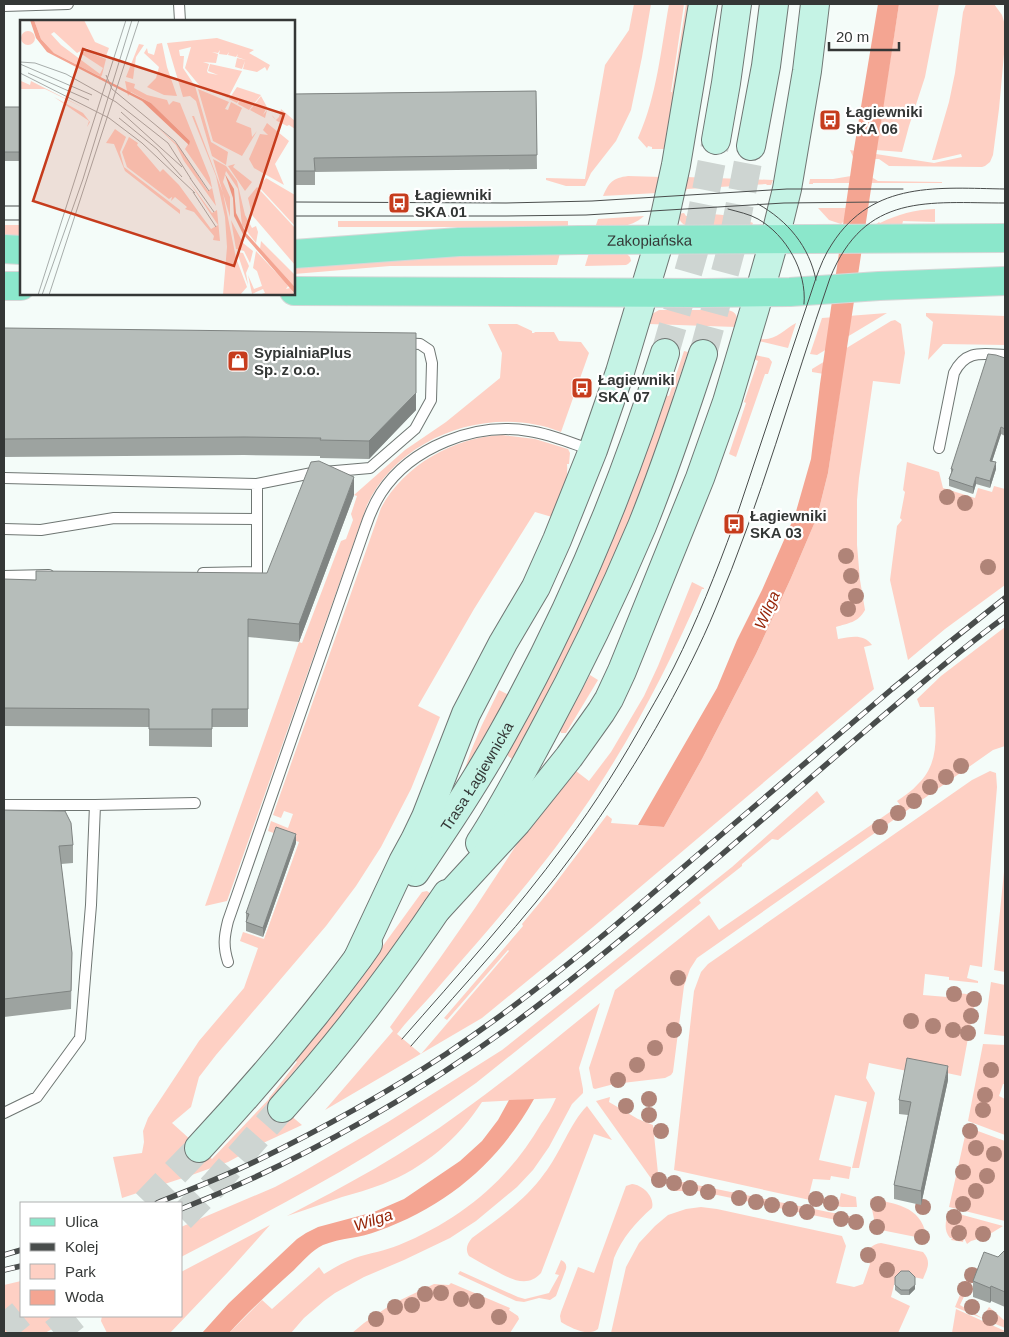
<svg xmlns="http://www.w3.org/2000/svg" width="1009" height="1337" viewBox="0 0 1009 1337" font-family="Arial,sans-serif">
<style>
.green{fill:#fed0c4}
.water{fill:#f4a592}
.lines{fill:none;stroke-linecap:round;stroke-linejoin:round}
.secondary-tunnel{stroke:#ced5d2;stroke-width:28;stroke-dasharray:28 14;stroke-linecap:butt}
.lane-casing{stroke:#6f7673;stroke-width:12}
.secondary-casing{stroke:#6f7673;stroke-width:30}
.primary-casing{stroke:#d6d7d7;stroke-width:30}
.lane{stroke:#fff;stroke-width:10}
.secondary{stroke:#c5f3e5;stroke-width:28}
.primary{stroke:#8be7cb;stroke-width:28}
.tram{stroke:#494d4c;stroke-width:1}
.rail-casing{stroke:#494d4c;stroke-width:5.5}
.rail{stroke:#fff;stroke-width:4;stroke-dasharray:11;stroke-linecap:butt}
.tree{fill:#b08478}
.wall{fill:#9da3a0}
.shaded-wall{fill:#7f8482}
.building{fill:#b6bdba;stroke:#7f8482}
.labels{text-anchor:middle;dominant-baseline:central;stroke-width:4.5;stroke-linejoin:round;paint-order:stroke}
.poi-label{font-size:15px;font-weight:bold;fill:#343736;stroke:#fff;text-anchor:start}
.street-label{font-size:15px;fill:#343736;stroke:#fff}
.water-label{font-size:16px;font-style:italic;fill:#962408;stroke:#fff}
.inset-road{fill:none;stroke:#a7adab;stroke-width:1}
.view{fill:#c63c1d;fill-opacity:0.15;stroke:#c63c1d;stroke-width:2.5}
.inset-edge{fill:none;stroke:#343736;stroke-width:2.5}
</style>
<rect width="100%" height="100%" fill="#f4fcf9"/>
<path class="green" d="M634,4H651L642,57L631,110L616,141L591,173L585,186H566L546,180V178L585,179L605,65L629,30Z
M669,4H684L671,92H672L686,4H691L666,149H652V147L648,146L647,148L638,138C657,96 661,49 669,4Z
M899,4H939L925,77L909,126L902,152L876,150Z
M966,4H994L1002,15L1005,25V43L999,109L993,155L990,162L985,166L982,167L889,166L879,159H859L853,157L850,150L934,163L962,157L961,154L935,160H932L949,102L955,73L963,12Z
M863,174L868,175L878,181L942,182V183H813V184H809L810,179H833Z
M628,176L661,177L657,193L603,196C609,182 613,178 628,176Z
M686,177L773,180L771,185H767L766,184L687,189L686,191H684Z
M818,208H853L856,211L841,224L829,220Z
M935,209V222L903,221L902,225L874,226L879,222L880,223C899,214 913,210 935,209Z
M684,213L686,216H690V214C712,214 732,213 753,223L752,225L687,226C681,224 679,219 678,214Z
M644,216C630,229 613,227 595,228L598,219Z
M338,221H568V227H338Z
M4,225H21V236L4,234Z
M560,253L557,265L390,266L294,274V267L428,255Z
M589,253H626L630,257L631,261L628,264L626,265L585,266Z
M659,310H728C738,312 738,319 736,327L649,324L652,314Z
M887,313L817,355L810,354L822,318Z
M926,313L1005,316V345L943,344L928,360L933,322L926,316Z
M895,320L901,324L905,353L900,384L873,381L859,478L857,500V545L860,580L865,610C858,623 848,623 836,627L838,639C851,637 863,633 872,645L864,647L874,689L593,927L482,1018L325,1110L393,1031L390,1027L440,958L475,908L521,838L576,771L589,781L611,752L644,696L658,666L692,582L704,588V589H702C661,685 610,779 545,861C512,903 477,943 442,983C428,1000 411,1016 397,1034L421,1054L509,951L508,950L447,1020L444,1018L523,926L522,924L551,889L607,815L612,819L611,823L664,827L702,759L756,654L791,578L817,517L828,473L842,377L812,372V369L891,321Z
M796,323L788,348L759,341L760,339C776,341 783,330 796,323Z
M488,324H517L532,331V333H534L535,332H554L559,341L581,342L589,353L561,432C491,404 400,435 367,505L227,901L205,906L299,642L302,643L341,541L346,539L353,520L351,514L357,496L354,495L405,450L446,422L500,378L502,353Z
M684,351L688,352L673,396L674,397L656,455L626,530L571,653L513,758L512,759L508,756V752L665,395L669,396Z
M755,355L769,358L772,362L768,374H765L736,457L729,454L746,403L744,402L758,361L754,359Z
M502,435L535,439L568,449L570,453L569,464H567C569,482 559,501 552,517L535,512L474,609L418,706L440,717L411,789L381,847L356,886L326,926L216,1055L199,1077L191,1107L172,1123L212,1159L269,1099V1098L297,1062L294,1059L337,1009L422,892L427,891L431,894L388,957L302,1066L300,1064L271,1099L302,1125L261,1144L228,1162L189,1176L122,1198L113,1157L142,1153L144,1142L143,1131L148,1118L199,1041L244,988L258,948L240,941L243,932L264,939L299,842L268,831L271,821L288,828L293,814L284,811L281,818L273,815L381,508C404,465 454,437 502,435Z
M907,462L939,472L943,488L975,498L978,488L992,492L994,486L1005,489V585L945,629L908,660L890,580L897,526L902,520L900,518L905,492L903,490Z
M1005,627V746L993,750L697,958L690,969L684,986L673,1072L671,1075L665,1078L614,1084L595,1089L593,1088L589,1068L615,990L709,915L719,930L900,805L897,801C904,796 912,791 918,784C940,763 936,734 934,707H920L917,699L941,676Z
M590,675L598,680L566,733H561L560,729Z
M499,690L509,695L486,737L484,739L482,744L463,774L471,751L481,727Z
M990,771L996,773L997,787L982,967L970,965L967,978L978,981V983L949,980V977L925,974L923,995L947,997L948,992L976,995L961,1076L909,1065L907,1071L869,1063L866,1078L875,1093L859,1168H852L867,1102L835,1095L819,1160L851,1167L849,1179L831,1176L830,1180L813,1179L809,1195L839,1202L841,1193L856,1197L857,1207H842L674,1170L694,991L701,972L708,964L972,780Z
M817,791L825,802L778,840L772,839L742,864V866L699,900L701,903L476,1083C441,1108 405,1132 368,1155C308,1192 244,1224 181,1257V1227L275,1187L299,1174L388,1122L502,1050L732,867Z
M1005,862V972L994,970Z
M991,982L1005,985V1036L984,1034Z
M600,1003L579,1068L583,1089V1093L572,1104L549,1147L533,1170L517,1187L476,1221L450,1238L404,1260L364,1277L335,1293L324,1301L304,1318L291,1333H229L262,1300L272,1309L319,1267L324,1274C334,1268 344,1262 355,1258C369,1253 385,1251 399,1245C460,1220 508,1181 541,1124C547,1116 552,1107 556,1098L482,1102C458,1139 424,1168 383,1184C370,1189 356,1193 342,1197C324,1203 306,1210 287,1216C347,1185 406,1153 460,1113C508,1079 554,1040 600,1003Z
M983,1044L1005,1045V1084H1003L999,1096L1005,1099V1135L968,1121Z
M610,1097L609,1102L638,1119L653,1125L659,1183L655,1184L596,1101Z
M587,1106L612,1140L594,1134L541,1273C527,1289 509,1278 494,1270C485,1265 477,1261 469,1256C465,1249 467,1244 472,1238C497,1219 525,1201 544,1174C560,1154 570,1123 587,1106Z
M967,1127L1005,1141V1221L949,1207Z
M672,1180L858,1218L860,1225L698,1191H674L671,1189Z
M632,1184C643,1185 655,1197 652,1208C636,1222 622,1238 614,1258L598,1329C588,1337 571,1328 561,1322L560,1316L561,1312L578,1267L594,1273L626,1186Z
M870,1199C894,1203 921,1206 926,1235L929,1236L926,1239L876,1229Z
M701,1207L717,1209L842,1236L846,1246L836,1283L854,1287L863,1284L870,1264L864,1256C869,1249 872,1244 881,1243L923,1252C932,1262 927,1269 923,1279L909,1276H901L895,1281L891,1297L910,1306L898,1333H611L626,1267L639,1243L655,1226L668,1215L686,1209Z
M948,1211L1003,1226L985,1237L971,1241L967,1244L964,1238L963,1242L951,1240L952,1238H950C943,1229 946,1222 948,1211Z
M270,1225L228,1272L170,1333H107L101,1321L102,1316H181V1272Z
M561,1260C565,1262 567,1264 566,1269L556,1296L550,1300L539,1298L524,1302L516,1301L458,1274L460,1271L518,1297L525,1299L549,1293L559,1275L555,1274Z
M977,1268L983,1271V1273L972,1280L960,1305L982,1318L989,1307L1005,1321V1328L955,1307L967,1278Z
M21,1281V1316H75L45,1333H4V1285Z
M451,1283L510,1308L509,1310L518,1316L519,1319L510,1333H352L364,1323L392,1304L434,1284L449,1285Z
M956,1309L1005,1331V1333H952Z"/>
<path class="water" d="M878,4H899L828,473L817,517L791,578L756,654L702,759L664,827L638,825L717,688L737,640L762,590L795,515L811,459L820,384L854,149Z
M534,1099C498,1163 447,1206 378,1231C361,1238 340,1238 323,1245C312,1250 302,1262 294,1270C272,1290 249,1311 229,1333H202L229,1303L297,1239L306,1233L318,1227L374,1212L404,1199L460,1161L482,1141L498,1120L509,1100Z"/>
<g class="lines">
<path class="secondary-tunnel" d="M665,353L694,252L716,140
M703,354L731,250L751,146
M146,1203L199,1148
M181,1218L214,1185L282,1108
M4,1328L21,1314
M54,1333L75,1316"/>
<g class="lane-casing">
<path id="lane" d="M179,4L180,21
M4,6L68,4
M939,448L954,373C966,349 982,354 1005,355
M4,478L257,484L312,473L370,468L415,429L431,400L432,363L429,350L420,344L402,343
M4,529L41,530L114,518L257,519V484
M203,573L257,572V519
M4,576L49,575
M4,805H95L195,803
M228,962C223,946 224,937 228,921L365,528C369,516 374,504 381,493C411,447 475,422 529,431C551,434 571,443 591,450
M4,1113L37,1097L80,1038L91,905L95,805"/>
</g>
<g class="secondary-casing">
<g id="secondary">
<path d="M716,140L726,83L737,4"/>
<path d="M751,146L766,66L774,4"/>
<path d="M480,843C503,808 522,771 542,734C579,666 612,597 642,526C665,469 684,412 703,354"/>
<path id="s1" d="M415,872C446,826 477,780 504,731C571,612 624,484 665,353"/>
<path d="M437,909L517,822L569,757L601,712L609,699L622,671L700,478L727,402L755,308L776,234L787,189L807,71L815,4"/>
<path d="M358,958L403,862L415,840L426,817L466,714L503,643L536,587L557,540L593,450L620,372L660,239L676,165L703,4"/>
<path d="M282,1108C342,1041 397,969 447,894"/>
<path d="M199,1148C239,1105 278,1060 315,1014C333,991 352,968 368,944"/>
</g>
</g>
<g class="primary-casing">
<g id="primary">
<path d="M4,249L21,250"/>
<path id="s2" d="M294,254L459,242L579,240L1005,238"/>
<path d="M4,286H21"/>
<path d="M294,291L703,293L790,292L879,286L1005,281"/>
</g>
</g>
<use href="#lane" class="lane"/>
<use href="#secondary" class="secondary"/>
<use href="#primary" class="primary"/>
<path class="tram" d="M294,202L506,203L592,201L787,189H903
M758,204C788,221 809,246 816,280
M4,206H21
M728,209C739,212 749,214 758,219C786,235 807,271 804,304
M294,216H506L586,215L784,203L877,202
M4,220H21
M402,1039C458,975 515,912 565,844C596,803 623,759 648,714C657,698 666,683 674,667C697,621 716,573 734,524L816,278C820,267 825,254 832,244C873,180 939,188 1005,189
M411,1046C466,982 525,920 575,852C608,807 639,759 666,710C684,677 701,644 715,610C761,502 792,388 830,278C865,192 928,203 1005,203"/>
<g class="rail-casing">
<path id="rail" d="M157,1203C189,1190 223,1177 254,1162C320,1130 385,1094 446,1054C504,1015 558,973 612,928L892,689L946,645L1005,598
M181,1209C305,1160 426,1090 532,1010C649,921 758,822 870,727C915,689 958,651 1005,617
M4,1255L21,1250
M4,1270L21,1266"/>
</g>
<use href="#rail" class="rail"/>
</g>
<g class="tree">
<circle cx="947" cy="497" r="8"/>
<circle cx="965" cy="503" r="8"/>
<circle cx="846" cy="556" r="8"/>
<circle cx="988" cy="567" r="8"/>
<circle cx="851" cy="576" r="8"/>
<circle cx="856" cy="596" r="8"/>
<circle cx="848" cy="609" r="8"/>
<circle cx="961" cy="766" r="8"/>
<circle cx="946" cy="777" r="8"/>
<circle cx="930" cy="787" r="8"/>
<circle cx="914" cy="801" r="8"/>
<circle cx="898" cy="813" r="8"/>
<circle cx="880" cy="827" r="8"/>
<circle cx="678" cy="978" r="8"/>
<circle cx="954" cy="994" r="8"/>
<circle cx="974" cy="999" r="8"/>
<circle cx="971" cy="1016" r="8"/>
<circle cx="911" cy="1021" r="8"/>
<circle cx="933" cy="1026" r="8"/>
<circle cx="674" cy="1030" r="8"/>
<circle cx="953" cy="1030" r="8"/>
<circle cx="968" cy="1033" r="8"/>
<circle cx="655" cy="1048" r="8"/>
<circle cx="637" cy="1065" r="8"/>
<circle cx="991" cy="1070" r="8"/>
<circle cx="618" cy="1080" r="8"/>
<circle cx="985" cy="1095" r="8"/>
<circle cx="649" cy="1099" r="8"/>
<circle cx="626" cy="1106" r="8"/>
<circle cx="983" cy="1110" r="8"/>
<circle cx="649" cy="1115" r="8"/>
<circle cx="661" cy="1131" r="8"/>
<circle cx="970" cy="1131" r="8"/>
<circle cx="976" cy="1148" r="8"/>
<circle cx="994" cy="1154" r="8"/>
<circle cx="963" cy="1172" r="8"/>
<circle cx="987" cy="1176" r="8"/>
<circle cx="659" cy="1180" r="8"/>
<circle cx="674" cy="1183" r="8"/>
<circle cx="690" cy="1188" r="8"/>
<circle cx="976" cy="1191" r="8"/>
<circle cx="708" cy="1192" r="8"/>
<circle cx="739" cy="1198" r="8"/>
<circle cx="816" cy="1199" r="8"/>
<circle cx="756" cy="1202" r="8"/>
<circle cx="831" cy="1203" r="8"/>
<circle cx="878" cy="1204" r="8"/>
<circle cx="963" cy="1204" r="8"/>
<circle cx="772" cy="1205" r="8"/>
<circle cx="923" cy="1207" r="8"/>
<circle cx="790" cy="1209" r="8"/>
<circle cx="807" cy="1212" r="8"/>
<circle cx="954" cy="1217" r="8"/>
<circle cx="841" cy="1219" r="8"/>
<circle cx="856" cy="1222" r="8"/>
<circle cx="877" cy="1227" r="8"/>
<circle cx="959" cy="1233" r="8"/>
<circle cx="983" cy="1234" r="8"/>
<circle cx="922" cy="1237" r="8"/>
<circle cx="868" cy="1255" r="8"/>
<circle cx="887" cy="1270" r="8"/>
<circle cx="972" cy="1275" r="8"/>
<circle cx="965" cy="1289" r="8"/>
<circle cx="441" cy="1293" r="8"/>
<circle cx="425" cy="1294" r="8"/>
<circle cx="461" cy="1299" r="8"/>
<circle cx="477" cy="1301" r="8"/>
<circle cx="412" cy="1305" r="8"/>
<circle cx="395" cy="1307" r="8"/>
<circle cx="972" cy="1307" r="8"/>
<circle cx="499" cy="1317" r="8"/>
<circle cx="990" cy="1318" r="8"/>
<circle cx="376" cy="1319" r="8"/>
</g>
<path class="wall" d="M536,91L537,169L315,172V185H294V94Z
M4,107H21V161H4Z
M4,328L416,410L369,459L320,458V456L244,455L4,457Z
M1005,358V436L1001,434L992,461L996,469L990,488L976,484L973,494L949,486V479L951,473V469Z
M354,495L299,642L248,637V727H212V747L149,746V727L4,726V579L36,580L267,573Z
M4,810L73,845V863L61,864L72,953L71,1009L4,1017Z
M296,843L263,937L246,931V913Z
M948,1080L921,1205L894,1199V1185L908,1115L899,1114V1100Z
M1005,1250V1307L991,1301L990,1303L973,1297V1281Z
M895,1277H915V1289L909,1295H901L895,1290Z"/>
<path class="shaded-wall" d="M416,333V410L369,459V441Z
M1001,427V434L990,468V461Z
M996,462V469L990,488V481Z
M354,477V495L299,642V624Z
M976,477V484L973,494V487Z
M296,834V843L263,937V928Z
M948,1066V1080L921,1205V1191Z
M915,1285V1289L909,1295V1290Z
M991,1286V1301L990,1303V1288Z"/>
<path class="building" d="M536,91L537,155L314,158L315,171H294V94Z
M4,107H21V152H4Z
M4,328L416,333V393L369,441L320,440L321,438L244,437L4,439Z
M988,354L996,355L1005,358V429L1001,427L990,461L996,462L990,481L976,477L973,487L949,479L953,469H951Z
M319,461L354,477L299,624L248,619V709H212V729H149V709L4,708V579L36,580V571L267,573L311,462Z
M4,810L65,811L71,823L73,845L59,846L72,953L71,991L4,999Z
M276,827L296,834L263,928L246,922L249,914L246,913Z
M907,1058L948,1066L921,1191L894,1185L911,1102L899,1100Z
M1005,1250V1292L991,1286L990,1288L973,1281L984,1252L998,1257Z
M901,1271H909L915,1277V1285L909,1290H901L895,1285V1277Z"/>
<defs>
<g id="bus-square" transform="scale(1.125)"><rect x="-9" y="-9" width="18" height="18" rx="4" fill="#c63c1d" stroke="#fff"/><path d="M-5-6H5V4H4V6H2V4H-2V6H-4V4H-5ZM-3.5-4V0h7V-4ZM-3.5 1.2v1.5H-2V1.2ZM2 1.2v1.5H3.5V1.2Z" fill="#fff"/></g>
<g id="shop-square" transform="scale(1.125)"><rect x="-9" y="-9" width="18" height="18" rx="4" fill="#c63c1d" stroke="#fff"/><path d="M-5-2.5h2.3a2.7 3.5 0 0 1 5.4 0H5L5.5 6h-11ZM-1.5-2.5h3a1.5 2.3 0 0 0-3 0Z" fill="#fff"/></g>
</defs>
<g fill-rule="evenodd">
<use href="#bus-square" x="830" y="120"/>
<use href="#bus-square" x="399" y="203"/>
<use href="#shop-square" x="238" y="361"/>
<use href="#bus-square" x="582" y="388"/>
<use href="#bus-square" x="734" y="524"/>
</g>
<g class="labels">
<g class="poi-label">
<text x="846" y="111">Łagiewniki<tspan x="846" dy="17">SKA 06</tspan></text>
<text x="415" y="194">Łagiewniki<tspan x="415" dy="17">SKA 01</tspan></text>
<text x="254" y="352">SypialniaPlus<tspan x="254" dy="17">Sp. z o.o.</tspan></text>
<text x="598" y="379">Łagiewniki<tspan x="598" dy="17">SKA 07</tspan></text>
<text x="750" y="515">Łagiewniki<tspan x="750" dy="17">SKA 03</tspan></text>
</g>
<g class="street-label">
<text stroke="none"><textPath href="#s2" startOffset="356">Zakopiańska</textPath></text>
<text stroke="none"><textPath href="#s1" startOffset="114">Trasa Łagiewnicka</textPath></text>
</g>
<g class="water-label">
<text transform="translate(767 610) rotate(-66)">Wilga</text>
<text transform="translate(373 1220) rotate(-18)">Wilga</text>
</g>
</g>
<g transform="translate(20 20)">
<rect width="275" height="275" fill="#f4fcf9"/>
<path d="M14,0H64L75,22L89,28L86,36L66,28L57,33L34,12L31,14L41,25L80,54L83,48L60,33L66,31L86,39L82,55L79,60V56L34,33L21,19ZM1 18a7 7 0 1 1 14 0a7 7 0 1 1-14 0ZM197,18L234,30L229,33L250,45L247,51L245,47L237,52L223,49L225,41L222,49L215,47L217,38L226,40L217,37L218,34L216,37L208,35L209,32L207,35L199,34L200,30L198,33L192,32L198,34L196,43L183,42L189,44L187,51L188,53L198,55L188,51L190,44L222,51L208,78L179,65L165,48L171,27L159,30L160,36H164L163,48L175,66L191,122L208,132L206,145L192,136L176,81L170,76L163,77L147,23ZM142,23L147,47L157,76L144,75L127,67L136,58L139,47L124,33L127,28L128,33L134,35L137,24ZM119,24L124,25L116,37L113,59L106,57ZM0,56L1,61L10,65L11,61L68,90L25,69H0ZM105,61L115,64L114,68L127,75L147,80L149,85L153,81L160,83L190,158L196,186L164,141L156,125L135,105L159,126L188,171L192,168L165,129L170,121L131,83L111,72L108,76ZM217,67L241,75L229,90L218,84L220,78L217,83L209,79ZM178,69L209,82L205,89L208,90L211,82L222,88L216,102L231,108L232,117L237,111L222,136L193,121ZM241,76L247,87L243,95L247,90L245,98L230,90ZM34,77L63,93L70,102L67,107L69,101ZM261,89L275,101V109L269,105L267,106L257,101L253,97L252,95L256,100L259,97ZM172,96H174L203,173L216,238L227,267L220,275H203L207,227L205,197L196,156ZM247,103L269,121L255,144L264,165L234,148L229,139L240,114L248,115L243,110ZM95,109L106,117L100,132L104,147L160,190V194L105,151L94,124L86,123ZM109,117L118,123L117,125L140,152L143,149L159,165L191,209L198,205L168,160L192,193L197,190L200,221L193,220L194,216L174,192L165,189L167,187L155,177L151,181L152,177L149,179L107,147L102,132ZM193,139L206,146L217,161L225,195L232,208L236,206L238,212L236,223L222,205L218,169L206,151L203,162L210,177V197ZM215,144L213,147L232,162L225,171L208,146ZM246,158L275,175V206L239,167ZM237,167L275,208V245L232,195L228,178ZM211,200L223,223L233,231L230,243L224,231L216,229ZM241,221L275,255V267L240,229ZM236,231L265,262L268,266L266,269L270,268L275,275H238L245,273L243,269L232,274L228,255L234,269L242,266L237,251L233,248ZM217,232L223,233L229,246L226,253L228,265Z" fill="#fed0c4"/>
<path d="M10,0H14L21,19L34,33L131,83L170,121L169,125L122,81L27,32L16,18ZM205,154L214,169L216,193L226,213L274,266L275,274L223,214L214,196L213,178Z" fill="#f4a592"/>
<path class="inset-road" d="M0,42L15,43L46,54L96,82L148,123L171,159M0,44L72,75M0,53L89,98L122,123L175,173M8,53L69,80M86,55L92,69L155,121L189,171M101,92L162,147M99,98L137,129L162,157M170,158L194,192M173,172L196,207M18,275L106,0M22,275L63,159L112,0M29,275L119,0"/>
<path class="view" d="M63,29L264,94L214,246L13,181Z"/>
<rect width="275" height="275" class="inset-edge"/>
</g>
<rect width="1009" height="1337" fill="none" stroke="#343736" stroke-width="10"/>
<rect x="20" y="1202" width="162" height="115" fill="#ffffff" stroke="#aeafaf"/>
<rect x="30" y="1218" width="25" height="8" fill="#8be7cb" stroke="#aeafaf"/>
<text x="65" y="1227" font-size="15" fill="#343736">Ulica</text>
<rect x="30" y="1243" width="25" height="8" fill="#494d4c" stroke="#aeafaf"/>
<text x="65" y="1252" font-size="15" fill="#343736">Kolej</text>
<rect x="30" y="1264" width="25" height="15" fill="#fed0c4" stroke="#aeafaf"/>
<text x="65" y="1277" font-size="15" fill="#343736">Park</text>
<rect x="30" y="1290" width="25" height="15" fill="#f4a592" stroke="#aeafaf"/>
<text x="65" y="1302" font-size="15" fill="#343736">Woda</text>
<path d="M829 42v8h70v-8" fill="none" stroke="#343736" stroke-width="2.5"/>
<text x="836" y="42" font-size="15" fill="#343736" stroke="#ffffff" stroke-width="4" paint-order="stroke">20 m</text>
</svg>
